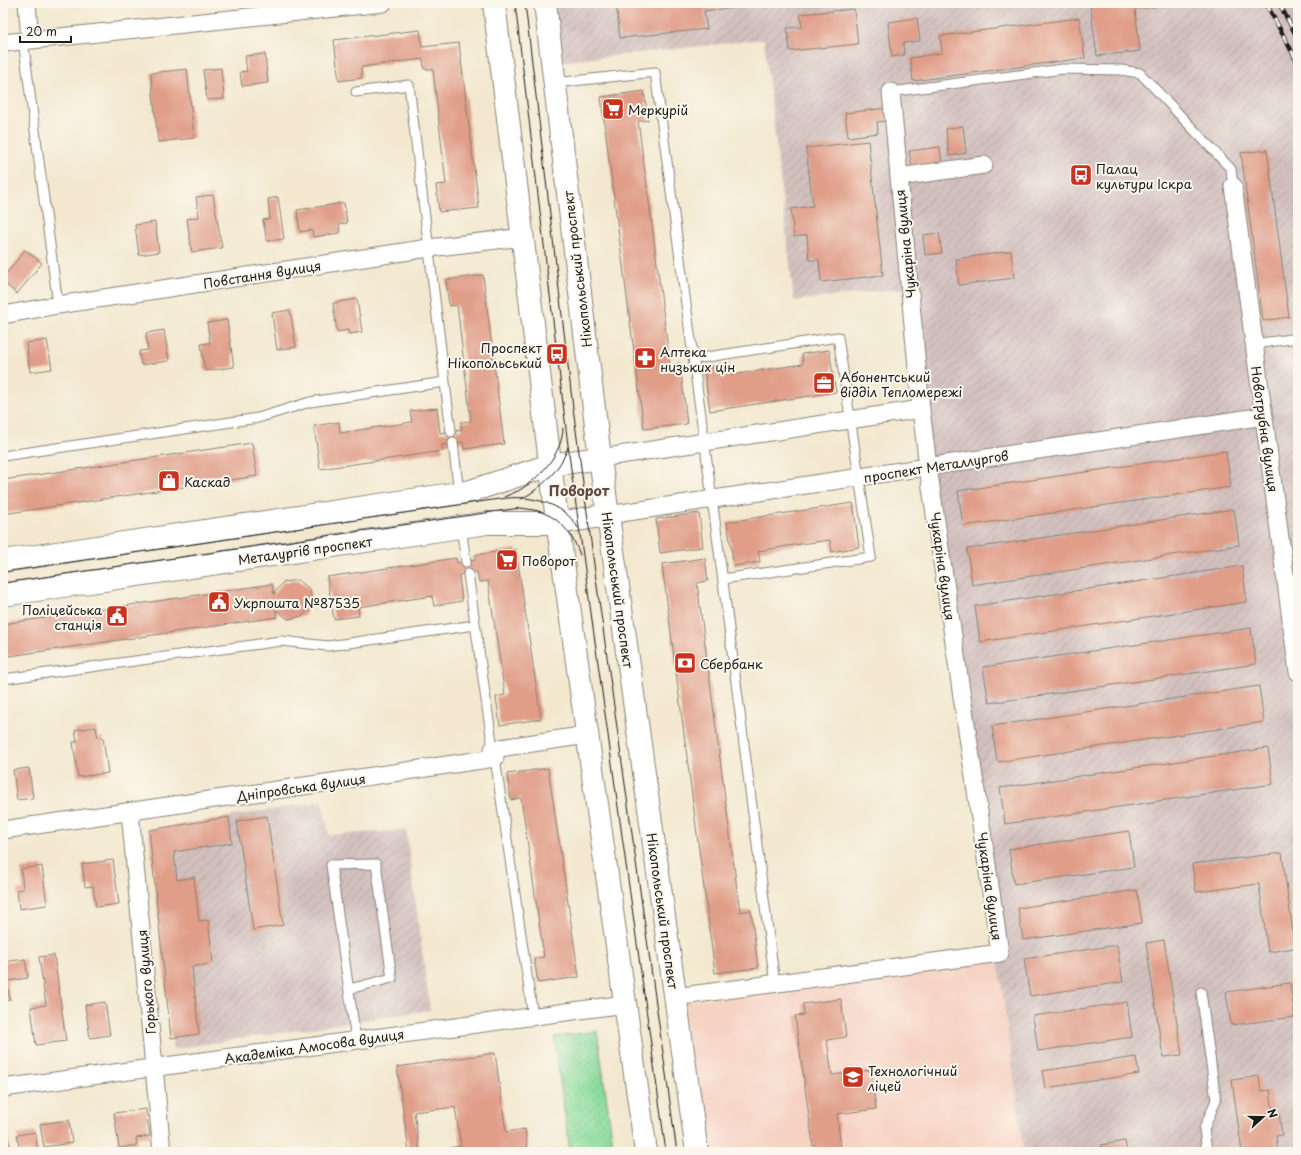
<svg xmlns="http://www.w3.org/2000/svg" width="1301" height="1155" viewBox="0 0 1301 1155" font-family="'Playpen Sans',sans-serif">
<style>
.built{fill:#f6d2c3}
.industrial{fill:url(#industrial-furrows)}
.grass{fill:url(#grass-dots);stroke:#547c5c}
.building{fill:#e09d88}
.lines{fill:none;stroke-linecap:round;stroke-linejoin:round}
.lane-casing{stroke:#888276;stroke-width:11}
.street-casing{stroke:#888276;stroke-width:19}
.primary-casing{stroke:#888276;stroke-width:24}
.lane{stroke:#fff;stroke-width:9}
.street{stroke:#fff;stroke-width:17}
.primary{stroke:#fff;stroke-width:22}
.tram{stroke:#1c1c1c;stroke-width:1}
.rail-casing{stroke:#1c1c1c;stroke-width:4.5}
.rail{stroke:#fbf7ec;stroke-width:3;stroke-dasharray:9;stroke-linecap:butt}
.labels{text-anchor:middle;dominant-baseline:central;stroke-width:4;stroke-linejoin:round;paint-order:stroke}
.poi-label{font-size:13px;fill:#1c1c1c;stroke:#fbf7ec;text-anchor:start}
.street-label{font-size:13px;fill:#1c1c1c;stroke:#fbf7ec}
.neighbourhood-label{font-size:14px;font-weight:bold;fill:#614942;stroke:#fbf7ec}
</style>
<defs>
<pattern id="industrial-furrows" width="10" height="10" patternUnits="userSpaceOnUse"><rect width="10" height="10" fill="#d1bfbd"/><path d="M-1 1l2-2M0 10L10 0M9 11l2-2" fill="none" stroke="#b3a4a2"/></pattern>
<pattern id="grass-dots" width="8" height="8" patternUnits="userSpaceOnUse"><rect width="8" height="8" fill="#8bdc9d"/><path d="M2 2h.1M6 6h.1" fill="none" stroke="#77bc87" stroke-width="1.8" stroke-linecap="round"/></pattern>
</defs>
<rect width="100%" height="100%" fill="#fbf7ec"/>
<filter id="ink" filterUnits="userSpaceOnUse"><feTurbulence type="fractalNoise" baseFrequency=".025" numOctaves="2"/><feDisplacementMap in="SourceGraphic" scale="8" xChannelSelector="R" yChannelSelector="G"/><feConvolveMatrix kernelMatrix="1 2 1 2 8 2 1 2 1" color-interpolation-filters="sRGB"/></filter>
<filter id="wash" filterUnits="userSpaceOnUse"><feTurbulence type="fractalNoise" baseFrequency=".012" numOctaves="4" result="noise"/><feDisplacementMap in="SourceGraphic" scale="16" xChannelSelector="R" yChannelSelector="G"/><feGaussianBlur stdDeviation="0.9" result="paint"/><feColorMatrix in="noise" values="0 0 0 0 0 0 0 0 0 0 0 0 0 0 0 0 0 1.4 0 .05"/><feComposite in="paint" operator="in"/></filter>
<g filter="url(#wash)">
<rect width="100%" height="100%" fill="#f3e8cf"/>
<path class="built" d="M997,960L1024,1152H703L682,1002Z"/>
<path class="industrial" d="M552,3H1298V1152H1024L906,288L794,301L764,39L559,62Z
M322,801L329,835L406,830L430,1010L173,1049L149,830Z"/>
<path class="grass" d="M597,1031L614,1152H570L554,1037Z"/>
<g id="blocks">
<path class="building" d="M616,3H769V4L704,11L707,29L620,38Z
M1090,3H1171V5L1135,9L1140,51L1097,56Z
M854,9L858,44L790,51L787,28L802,27L800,14Z
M917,18L920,41L903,43L904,55L892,57L888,22Z
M1079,18L1085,58L913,81L910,58L942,53L940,36Z
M420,30L422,47L459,43L479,208L439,212L436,185L446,184L433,69H424L423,59L361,67L362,78L339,81L334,40Z
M265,54L268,83L242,86L240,72L247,71L245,56Z
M221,68L224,99L207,100L203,70Z
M187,69L194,138L158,142L151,73Z
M644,91L648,120L638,121L648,194L670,365L680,363L687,424L644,429L601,97Z
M887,108L888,121L877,122L878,133L848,137L845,113Z
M963,126L966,153L949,156L946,129Z
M868,141L883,275L821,282L819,260H809L807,235L794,237L791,209L813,206L806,148Z
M940,147L942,164L912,168L909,151Z
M1267,150L1289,317L1263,321L1241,153Z
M213,195L222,248L192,252L187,219L199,217L196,197Z
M278,197L284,239L267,241L263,220L270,219L268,199Z
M344,203L347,223L339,224L340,233L313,237L312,230L300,232L297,210Z
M155,222L159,252L139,255L135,225Z
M939,233L942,253L925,255L923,235Z
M25,250L42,263L17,294L3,282V278Z
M1011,251L1014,278L959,285L956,259Z
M483,275L504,444L464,449L463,442L442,445L443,451L320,469L314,426L339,422L340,433L412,422L410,411L437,408L440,433L462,430L461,422L471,421L457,305L449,306L446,280Z
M357,299L362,332L349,334L348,330L337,332L333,303Z
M290,310L296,347L277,350L272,313Z
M227,320L234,367L205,371L201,344L210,343L207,323Z
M164,330L169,361L141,365L139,351L148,350L146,333Z
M47,340L52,369L30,372L26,343Z
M829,350L836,392L710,411L704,368L730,364L732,375L803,364L802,354Z
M252,443L257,476L3,514V480Z
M1226,451L1231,487L963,526L958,491Z
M853,503L859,547L832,552L830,540L794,545L758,551L760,562L734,566L727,522Z
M1234,509L1239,545L972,585L967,549Z
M699,513L703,547L660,553L656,519Z
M516,549L541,719L500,725L496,697L505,695L488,581L479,582L477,572L459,575L462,601L434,606L432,596L358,607L359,616L334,619L327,577L456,558L457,563L475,560V555Z
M705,558L708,581L697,583L740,912L751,910L758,968L715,973L662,564Z
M1242,566L1247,602L980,642L975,606Z
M298,580L310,589L312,604L303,616L288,619L276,610L277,617L3,657V624L272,584L274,594L283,582Z
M1251,628L1256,664L989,703L983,667Z
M1259,686L1264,722L997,762L992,726Z
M96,727L98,738L103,737L108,773L78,777L73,742H77L75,730Z
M1268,748L1273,784L1005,824L1000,788Z
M29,768L33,798L17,800L13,770Z
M548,768L579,977L538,983L534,958L544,957L525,825L521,798L511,800L507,774Z
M267,816L283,925L253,930L237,821Z
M229,817L232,843L174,852L177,880L194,877L199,921L208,920L213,963L192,967L199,1034L171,1038L149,830Z
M1129,831L1134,867L1014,884L1009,849Z
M1282,853L1295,948L1268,952L1259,884L1196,892L1192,864Z
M113,860L119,904L96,907L93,886L85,887L82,864Z
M42,866L47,905L19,909L17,890L23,889L21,869Z
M1137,890L1142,923L1023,940L1018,908Z
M1164,940L1182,1055L1163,1057L1146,943Z
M1117,945L1123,982L1030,996L1024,959Z
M54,955L66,1041L36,1045L31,1007L46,1005L39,957Z
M25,959L28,978L7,981L10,1000L3,1001V962Z
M1290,983L1295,1017L1231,1025L1226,992Z
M841,999L846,1037L827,1040L832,1075L871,1070L876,1109L837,1114L841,1149L861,1147V1152H814L795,1016L804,1015L803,1004Z
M105,1002L110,1035L90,1038L85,1005Z
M1127,1002L1132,1037L1038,1051L1033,1016Z
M495,1053L506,1132L525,1129L528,1152H425L461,1146L455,1107L414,1112L420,1152H409L397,1067Z
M1136,1057L1139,1074L1045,1088L1042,1071Z
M1259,1076L1261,1091L1270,1090L1273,1113H1279L1282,1135L1276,1136L1278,1152H1242L1232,1080Z
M146,1109L150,1136L136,1138L137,1145L119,1148L114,1113Z
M69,1120L72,1143L44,1147L40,1124Z
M3,1127H7L10,1152H3Z
M35,1132L38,1152H20L17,1135Z
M1125,1141L1127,1152H1102L1101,1145Z"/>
</g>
</g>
<g filter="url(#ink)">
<use href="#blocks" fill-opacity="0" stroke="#888276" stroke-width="1"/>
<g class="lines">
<g class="lane-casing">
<path id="lane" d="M23,40L58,305
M555,83L655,72L719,551L775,984
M356,92L409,85L451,432
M891,92L1063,69L1121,70L1140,73L1231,169L1233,186
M1254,344L1298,338
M694,359L838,337L871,557L723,579
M453,443L459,493
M3,456L258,418L310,402L445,382
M461,527L466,562
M468,574L493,749
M3,679L281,641L328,646L475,625
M495,758L533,1016
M349,989L392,978L376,864L331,865L356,1040
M1201,992L1216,1100L1204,1129L1207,1152"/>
</g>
<g class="street-casing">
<path id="street" d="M27,3L30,40
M3,43L383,3
M899,177L984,165
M1233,186L1298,672
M3,315L58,305L429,248L523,237
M600,458L921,409
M608,515L1264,416
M130,812L162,1152
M3,830L495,758L493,749L587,735
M675,997L1000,953L928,467L921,409L891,92
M3,1088L625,1004"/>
</g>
<g class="primary-casing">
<path id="primary" d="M494,3L557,520L646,1152
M545,3L600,458L697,1152
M3,561L459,493L471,491L550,465L600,458
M3,595L487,523H558L608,515"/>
</g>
<use href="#lane" class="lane"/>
<use href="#street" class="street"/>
<use href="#primary" class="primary"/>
<path class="tram" d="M515,3L570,462L666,1152
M525,3L573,408L596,579L677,1152
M504,497C508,495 513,493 518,491C539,479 563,453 563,428
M521,499C541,489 561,469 568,447
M3,572L499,499C507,498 516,497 524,498C545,500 568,509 578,528
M3,583L520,508C528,509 537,510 544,513C562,520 574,537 580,555"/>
<g class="rail-casing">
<path id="rail" d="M1266,3L1298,63
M1279,3L1298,39"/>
</g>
<use href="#rail" class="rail"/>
</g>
</g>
<defs>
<g id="supermarket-square" transform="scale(1.15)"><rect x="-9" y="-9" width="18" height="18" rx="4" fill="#c8321e" stroke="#fbf7ec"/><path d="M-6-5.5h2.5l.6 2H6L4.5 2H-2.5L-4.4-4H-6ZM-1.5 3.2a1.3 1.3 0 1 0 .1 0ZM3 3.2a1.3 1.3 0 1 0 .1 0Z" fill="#fff"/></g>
<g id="bus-square" transform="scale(1.15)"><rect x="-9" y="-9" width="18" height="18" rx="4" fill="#c8321e" stroke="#fbf7ec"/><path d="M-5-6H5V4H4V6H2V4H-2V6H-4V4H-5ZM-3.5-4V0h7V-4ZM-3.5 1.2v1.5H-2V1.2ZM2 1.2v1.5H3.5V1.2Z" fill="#fff"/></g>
<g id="pharmacy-square" transform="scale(1.15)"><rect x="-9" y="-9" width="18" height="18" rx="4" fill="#c8321e" stroke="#fbf7ec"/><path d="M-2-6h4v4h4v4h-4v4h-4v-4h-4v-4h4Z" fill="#fff"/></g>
<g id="office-square" transform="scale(1.15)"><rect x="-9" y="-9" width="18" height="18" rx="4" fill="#c8321e" stroke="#fbf7ec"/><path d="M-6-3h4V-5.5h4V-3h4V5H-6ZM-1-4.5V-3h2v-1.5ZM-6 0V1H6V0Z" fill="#fff"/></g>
<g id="shop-square" transform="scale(1.15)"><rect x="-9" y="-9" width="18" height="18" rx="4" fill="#c8321e" stroke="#fbf7ec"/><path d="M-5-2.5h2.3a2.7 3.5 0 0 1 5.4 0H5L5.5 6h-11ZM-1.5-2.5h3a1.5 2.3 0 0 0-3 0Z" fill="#fff"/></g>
<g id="civic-square" transform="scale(1.15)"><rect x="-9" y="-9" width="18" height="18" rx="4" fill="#c8321e" stroke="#fbf7ec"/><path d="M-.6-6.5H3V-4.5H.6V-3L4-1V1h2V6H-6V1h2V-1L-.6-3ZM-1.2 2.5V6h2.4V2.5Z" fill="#fff"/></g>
<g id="bank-square" transform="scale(1.15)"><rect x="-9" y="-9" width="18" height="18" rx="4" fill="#c8321e" stroke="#fbf7ec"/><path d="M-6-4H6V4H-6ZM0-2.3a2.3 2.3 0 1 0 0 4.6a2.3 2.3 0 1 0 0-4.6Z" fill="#fff"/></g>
<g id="school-square" transform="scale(1.15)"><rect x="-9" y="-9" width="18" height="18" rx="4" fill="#c8321e" stroke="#fbf7ec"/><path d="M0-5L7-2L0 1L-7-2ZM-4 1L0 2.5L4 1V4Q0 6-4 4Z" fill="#fff"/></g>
</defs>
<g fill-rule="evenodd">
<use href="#supermarket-square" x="613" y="109"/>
<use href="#bus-square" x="1081" y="175"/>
<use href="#bus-square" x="557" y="354"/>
<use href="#pharmacy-square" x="645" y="358"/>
<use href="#office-square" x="824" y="383"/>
<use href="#shop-square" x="169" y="481"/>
<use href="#supermarket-square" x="507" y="560"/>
<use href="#civic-square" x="219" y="602"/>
<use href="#civic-square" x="117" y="616"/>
<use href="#bank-square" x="685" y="663"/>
<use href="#school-square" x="853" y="1077"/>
</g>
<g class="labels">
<g class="poi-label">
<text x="628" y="109">Меркурій</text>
<text x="1096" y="168">Палац<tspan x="1096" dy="15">культури Іскра</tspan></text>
<text x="542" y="347" text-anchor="end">Проспект<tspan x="542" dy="15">Нікопольський</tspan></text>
<text x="660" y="351">Аптека<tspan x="660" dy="15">низьких цін</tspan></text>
<text x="840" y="376">Абонентський<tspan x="840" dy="15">відділ Тепломережі</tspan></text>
<text x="184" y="481">Каскад</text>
<text x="522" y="560">Поворот</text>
<text x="234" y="602">Укрпошта №87535</text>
<text x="102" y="609" text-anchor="end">Поліцейська<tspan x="102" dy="15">станція</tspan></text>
<text x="700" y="663">Сбербанк</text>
<text x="868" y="1070">Технологічний<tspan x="868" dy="15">ліцей</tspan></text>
</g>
<g class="street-label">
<text transform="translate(905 244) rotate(-96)">Чукаріна вулиця</text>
<text transform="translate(577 269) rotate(-97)">Нікопольський проспект</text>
<text transform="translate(262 274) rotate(-9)">Повстання вулиця</text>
<text transform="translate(1265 429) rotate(82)">Новотрубна вулиця</text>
<text transform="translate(936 466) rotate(-9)">проспект Металлургов</text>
<text transform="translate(305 550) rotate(-8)">Металургів проспект</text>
<text transform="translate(943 566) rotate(82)">Чукаріна вулиця</text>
<text transform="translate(618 590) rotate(82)">Нікопольський проспект</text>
<text transform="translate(301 787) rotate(-8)">Дніпровська вулиця</text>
<text transform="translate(990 886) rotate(82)">Чукаріна вулиця</text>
<text transform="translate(663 911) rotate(82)">Нікопольський проспект</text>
<text transform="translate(146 982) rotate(-95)">Горького вулиця</text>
<text transform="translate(314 1046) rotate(-8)">Академіка Амосова вулиця</text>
</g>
<g class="neighbourhood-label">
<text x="579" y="490">Поворот</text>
</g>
</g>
<rect width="1301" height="1155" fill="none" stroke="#fbf7ec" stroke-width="16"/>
<g transform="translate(1263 1117) rotate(69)" stroke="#fbf7ec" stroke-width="3" paint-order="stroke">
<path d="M0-3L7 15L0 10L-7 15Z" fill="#1c1c1c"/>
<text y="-6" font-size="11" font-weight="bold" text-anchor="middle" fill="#1c1c1c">N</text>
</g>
<path d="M20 36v6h51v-6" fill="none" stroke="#1c1c1c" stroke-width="2"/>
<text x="26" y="36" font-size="12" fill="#1c1c1c" stroke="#fbf7ec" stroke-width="3" paint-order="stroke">20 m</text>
</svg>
